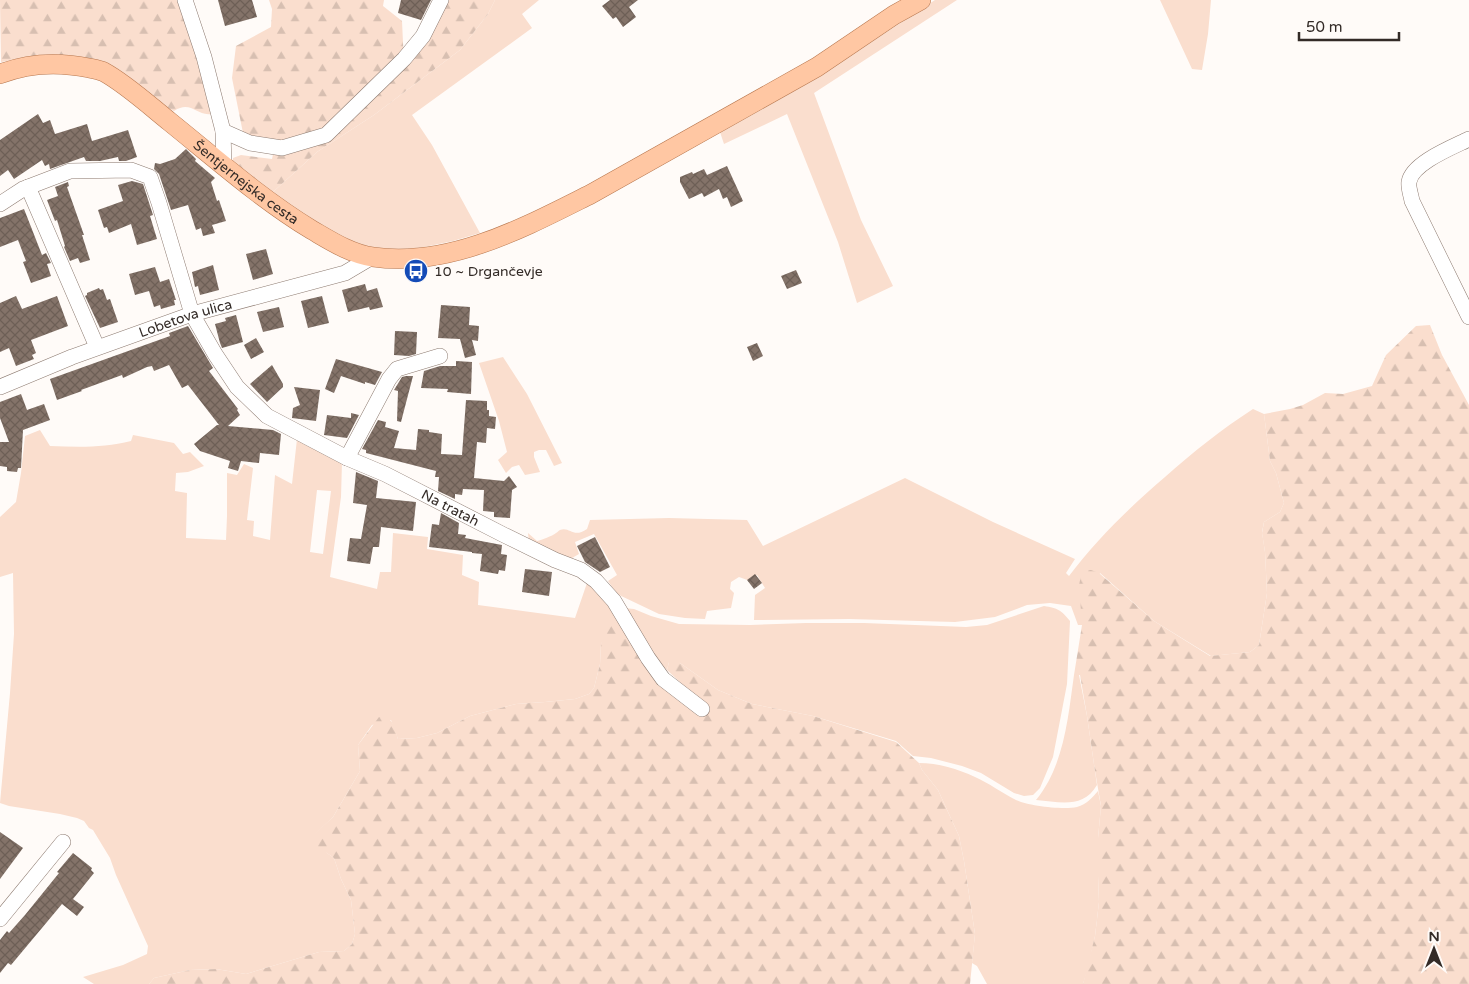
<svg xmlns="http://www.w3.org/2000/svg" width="1469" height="984" viewBox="0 0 1469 984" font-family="'Varela Round',sans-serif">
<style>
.grass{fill:#fadece;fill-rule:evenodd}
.forest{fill:url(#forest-firs)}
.building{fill:url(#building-cross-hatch)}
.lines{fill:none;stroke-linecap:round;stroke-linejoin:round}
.minor-casing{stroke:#8d7b71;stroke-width:16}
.major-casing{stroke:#b87850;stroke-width:20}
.minor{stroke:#fff;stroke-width:15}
.major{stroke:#ffc7a3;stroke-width:19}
.labels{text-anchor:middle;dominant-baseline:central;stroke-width:4;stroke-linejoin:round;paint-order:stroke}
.street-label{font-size:14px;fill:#332b27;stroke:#fffbf8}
.poi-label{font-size:14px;fill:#332b27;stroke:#fffbf8;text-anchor:start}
</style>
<defs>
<pattern id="forest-firs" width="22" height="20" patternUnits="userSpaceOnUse" patternTransform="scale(1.25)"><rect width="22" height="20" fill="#fadece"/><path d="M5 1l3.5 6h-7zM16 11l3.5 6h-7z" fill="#d7bfb1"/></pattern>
<pattern id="building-cross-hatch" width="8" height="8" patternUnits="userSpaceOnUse" patternTransform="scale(1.25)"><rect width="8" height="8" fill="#847369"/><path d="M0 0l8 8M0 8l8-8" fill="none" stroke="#6d5f56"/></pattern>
</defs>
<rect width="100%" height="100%" fill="#fffbf8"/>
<path class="grass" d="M495,0H539L522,14L532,28L412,115L432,145L480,233L453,241L424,247L398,250L370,247L331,234L285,203L273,192L317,152L374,115L460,50L488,14Z
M935,0H957L814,93L861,220L893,286L857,303L838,242L787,114L724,144L720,132C795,94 865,46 935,0Z
M1160,0H1211L1208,34L1202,70L1192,69Z
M503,357L527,394L562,463L554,466L546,450H539L534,452V457L540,472L525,475L519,465L512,467L506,473L498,460L507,452L499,421L479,363Z
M1253,409L1264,414L1270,461L1276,473L1284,503L1280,512L1264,522L1262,532L1265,552L1267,593L1259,645L1250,652L1211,656L1154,621L1100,573L1082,617V625H1078L1071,606L1050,603L1027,605L995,617L955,622L849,619L754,620L755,595L765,588L757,575L750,581L739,577L731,582L730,589L734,593L731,608L707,611L705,619L685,618L659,614L617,594L608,581L617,575L594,534L575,542L579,554L567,561L529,543L528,533L537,541C542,540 552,536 556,533C558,532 558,531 560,530C570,526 573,539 587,529L590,520L669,518L747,520L763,546L905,478L993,522L1075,559L1066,573L1069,576C1097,539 1130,507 1165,477C1193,452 1222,429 1253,409Z
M40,430L50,446C78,447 104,448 131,441L133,435L174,443L183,454L190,452L204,466L188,472L176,473L175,491L187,493L186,538L226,540L227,516V473L237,475L244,464L253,468L247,520L254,521L253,536L270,540L275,475L292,484L297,439L342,462L341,497L330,577L377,589L380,572H391L393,533L428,537L427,549L463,555L462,575L479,582L478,605L575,618L587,583L595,589L616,614L601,644L600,664L594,688L589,694L575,699L545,702L516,704L470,716L437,733L417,738L398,739L391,720L372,725L358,745L360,771L333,817L312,837L327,853L334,858L341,879L351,900L355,934L352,944L344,951L319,952L246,974L216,969L190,970L154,978L149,984H94L83,977L123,965L147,954L148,946L116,875L110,858L93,830L89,828L84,821L77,818L60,814L9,806L0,803L10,693L14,634L13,573L0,577V517L16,502L21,473L25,436ZM317,490L331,491L323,554L310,552Z
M1044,606C1058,608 1061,610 1070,621L1067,684L1053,757L1040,788L1033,795L1024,796L1014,793L981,773L962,766L931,758L913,756L896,741L813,716L752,704L718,690L680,663L669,662L667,670L651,654L624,608L634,609L651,616L679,624L750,625L806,623H864L966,627L987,625Z
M1074,675H1079L1087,716L1097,785C1083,809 1060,802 1036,800C1064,766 1068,718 1074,675Z
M919,763C938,763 958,769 975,777C989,783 1002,793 1016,800C1029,806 1063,810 1077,807C1087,804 1092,798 1098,791L1101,806L1098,838V876L1099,902L1095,936L1088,968L1083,984H987L977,966L972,963L975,934L964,861L959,836L938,790L922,770Z"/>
<path class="forest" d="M0,0H182L211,114C196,116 191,100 174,111L159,104L126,79L20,59L1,62Z
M269,0H384L383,6L402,21L404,64L447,0H495L488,14L460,50L374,115L317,152L273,192L259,184L233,165V158L241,155L272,159L275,145L244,138L232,78L236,46L271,27L272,9Z
M1430,325L1442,355L1469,405V984H1083L1095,936L1099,902L1098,876V838L1101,806L1095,771L1087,716L1080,675H1074L1082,625L1079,585L1082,571L1091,570L1099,573L1154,621L1210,656L1250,652L1259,645L1267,593L1265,552L1262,533L1264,522L1280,512L1284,503L1276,473L1270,461L1264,414L1290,409L1303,405L1325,393L1343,394L1372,386L1386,355L1416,326Z
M616,614L659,683L683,685L667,670L669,662L672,660H677L680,663L718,690L752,704L813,716L896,742L919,763L922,770L938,790L959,836L964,861L975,934L970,984H149L154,978L190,970L216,969L246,974L319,952L344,951L352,944L355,934L351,900L341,879L334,858L312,843V836L333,817L360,771L358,745L379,717C394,717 394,726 398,739L417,738L437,733L470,716L516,704L545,702L575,699L589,694L594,688L600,664L601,644L606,618Z"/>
<path class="building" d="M218,0H252L257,17L225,26Z
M401,0H431L421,20L398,13Z
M610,0H638L629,7L636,17L623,27L616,17L613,19L602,6Z
M38,114L43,123L50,120L55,134L87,124L92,141L128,130L137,157L126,161H119L118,157L100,161H86L84,157L50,169L49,164L45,166L42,160L14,179L8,170L0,176V140Z
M186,149L196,159L195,161L215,178L211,182L217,201L219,200L226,221L212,225L215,233L203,236L201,228L196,230L188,205L171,210L159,174L154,169L155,163L160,164L175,159Z
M727,166L743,201L731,207L727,197L723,199L719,189L704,197L702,193L689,199L680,182V177L692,172L693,174L704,169L707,175Z
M132,181L143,184L153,215L150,216L157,239L137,245L131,224L109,233L107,227L104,228L98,210L123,201L118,185Z
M68,182L69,186L67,187L84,235H82L90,260L80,263L78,258L70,261L64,247L65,246L57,220L55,221L47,200L58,196L55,187Z
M24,209L42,255L46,253L51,263L47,264L51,276L31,283L23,262L26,261L18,240L0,247V218Z
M266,249L273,274L253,280L246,254Z
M213,265L219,290L200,295L198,286L195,287L192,272Z
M155,267L160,282L169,279L176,300H174L175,305L161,309L160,305L154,307L149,291L135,295L129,274Z
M796,270L802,283L787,289L781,276Z
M365,284L367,291L377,288L383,307L370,310L369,307L348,312L342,290Z
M99,288L100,290L103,289L107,300L110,299L118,322L100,328L85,296L87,295V293Z
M16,296L22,309L57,296L68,326L31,340L36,353L32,355L34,359L16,366L9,348L0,352V303Z
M322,296L329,323L308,328L301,301Z
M441,305L470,307L469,325L479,326L478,341L472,340L476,355L465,358L460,339L438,338Z
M279,307L284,327L263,332L257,312Z
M236,315L243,342L222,348L220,343L215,324L226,321L225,318Z
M188,326L213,368L209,371L238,409L237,410L240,415L228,426L273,430L281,434L279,455L260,453L259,463L241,461L238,471L228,468L230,461L200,451L194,444L217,425H219L188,385L182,388L169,365L154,371L152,366L147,367L123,378L122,375L81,390L82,391L57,400L50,379L170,336L169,333Z
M395,331L417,332L416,354L409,356L394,355Z
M256,338L264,352L251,359L244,345Z
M757,343L763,356L753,361L747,347Z
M336,359L368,368L382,372L375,385L365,382V384L341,376L334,393L325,389Z
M456,361L472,362L471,394L447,392L448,389L421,388L424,371L440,366H456Z
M272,365L283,384V387L267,402L250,384Z
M406,376H413L401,422L397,421L398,391L394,390L402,377Z
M294,387L320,390L316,421L292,418L293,408L300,405Z
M21,394L27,410L44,404L50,420L23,430L21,468H18L17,472L7,471V467L0,466V442H9L0,418V402Z
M466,400L487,401V410H489V416L496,417L495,429L487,428L486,443L477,442L474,478L504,481L509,476L517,487L512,490L510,518L494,517V512L483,511L484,490L463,489L462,495L455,494V499L438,491L439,477H435L436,471L366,453V450L362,449L378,420L386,422L385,427L399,431L394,448L416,450L418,429L429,430V432L442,434L441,454L462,455Z
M351,413L359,415L347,438L324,435L327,415L351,418Z
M356,472L378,481L376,498L416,502L413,531L381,527L379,547H373L370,564L347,561L350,538L361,539L367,505L353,503Z
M441,513L459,523L458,534L466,535L465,538L502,545L501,554L507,555L505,571L499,570L498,574L480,571L482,554L472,553V552L429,547L432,524L439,525Z
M595,537L610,567L600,572L585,562L577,546Z
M525,569L552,572L549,596L522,592Z
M755,574L762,583L754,589L747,580Z
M0,832L23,848L0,879Z
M73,853L92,868L91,870L94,873L73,899L84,907L77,916L62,904L11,965L8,963L0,973V940L7,931L9,933L25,915L59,873L57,872Z"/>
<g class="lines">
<g class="minor-casing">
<g id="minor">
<path d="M185,0L204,57L223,131L224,166"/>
<path d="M223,131L250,143L282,148L326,135L404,59L423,36L441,0"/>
<path d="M1469,139C1453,147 1412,163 1409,182C1408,187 1411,195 1412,201L1469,317"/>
<path d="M28,187L97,347"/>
<path id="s1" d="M0,204L23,189L70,171L131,170L150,177L159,203L192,314L215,354L237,387L267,416L347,458L385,474L504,535L555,560L581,570L596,581L614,601L648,658L663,679L702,709"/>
<path id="s2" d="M0,387L72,357L192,314L345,273L372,257"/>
<path d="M347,458L389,379L397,369L440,356"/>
<path d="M0,919L63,842"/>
</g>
</g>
<g class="major-casing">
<g id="major">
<path id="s3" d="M0,74C28,63 60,62 89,68C94,69 100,70 104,72C126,84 150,106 170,122C216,159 261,199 312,230C331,241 351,254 373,257C450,268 525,227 591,194L817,67L894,15L921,0"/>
</g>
</g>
<use href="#minor" class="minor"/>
<use href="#major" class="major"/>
</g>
<defs>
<g id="bus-disc" transform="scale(1.25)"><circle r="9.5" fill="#144bb7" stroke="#fffbf8"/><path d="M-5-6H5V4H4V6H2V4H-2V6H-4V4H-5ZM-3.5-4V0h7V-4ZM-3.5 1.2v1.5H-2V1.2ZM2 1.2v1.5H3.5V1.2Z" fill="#fff"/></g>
</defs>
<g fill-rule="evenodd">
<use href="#bus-disc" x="416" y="271"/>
</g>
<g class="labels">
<g class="street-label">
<text stroke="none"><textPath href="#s3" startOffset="286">Šentjernejska cesta</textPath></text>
<text stroke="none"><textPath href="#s2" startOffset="198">Lobetova ulica</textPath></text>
<text stroke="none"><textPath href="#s1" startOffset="635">Na tratah</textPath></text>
</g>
<g class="poi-label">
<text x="434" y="271">10 ~ Drgančevje</text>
</g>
</g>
<g transform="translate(1434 949)" stroke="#fffbf8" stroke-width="4" paint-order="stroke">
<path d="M0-4L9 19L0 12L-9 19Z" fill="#332b27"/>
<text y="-8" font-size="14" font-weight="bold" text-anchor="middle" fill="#332b27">N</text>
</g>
<path d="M1299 32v8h100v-8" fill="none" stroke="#332b27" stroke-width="2.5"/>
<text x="1306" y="32" font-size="15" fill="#332b27" stroke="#fffbf8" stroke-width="4" paint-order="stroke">50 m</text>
</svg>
